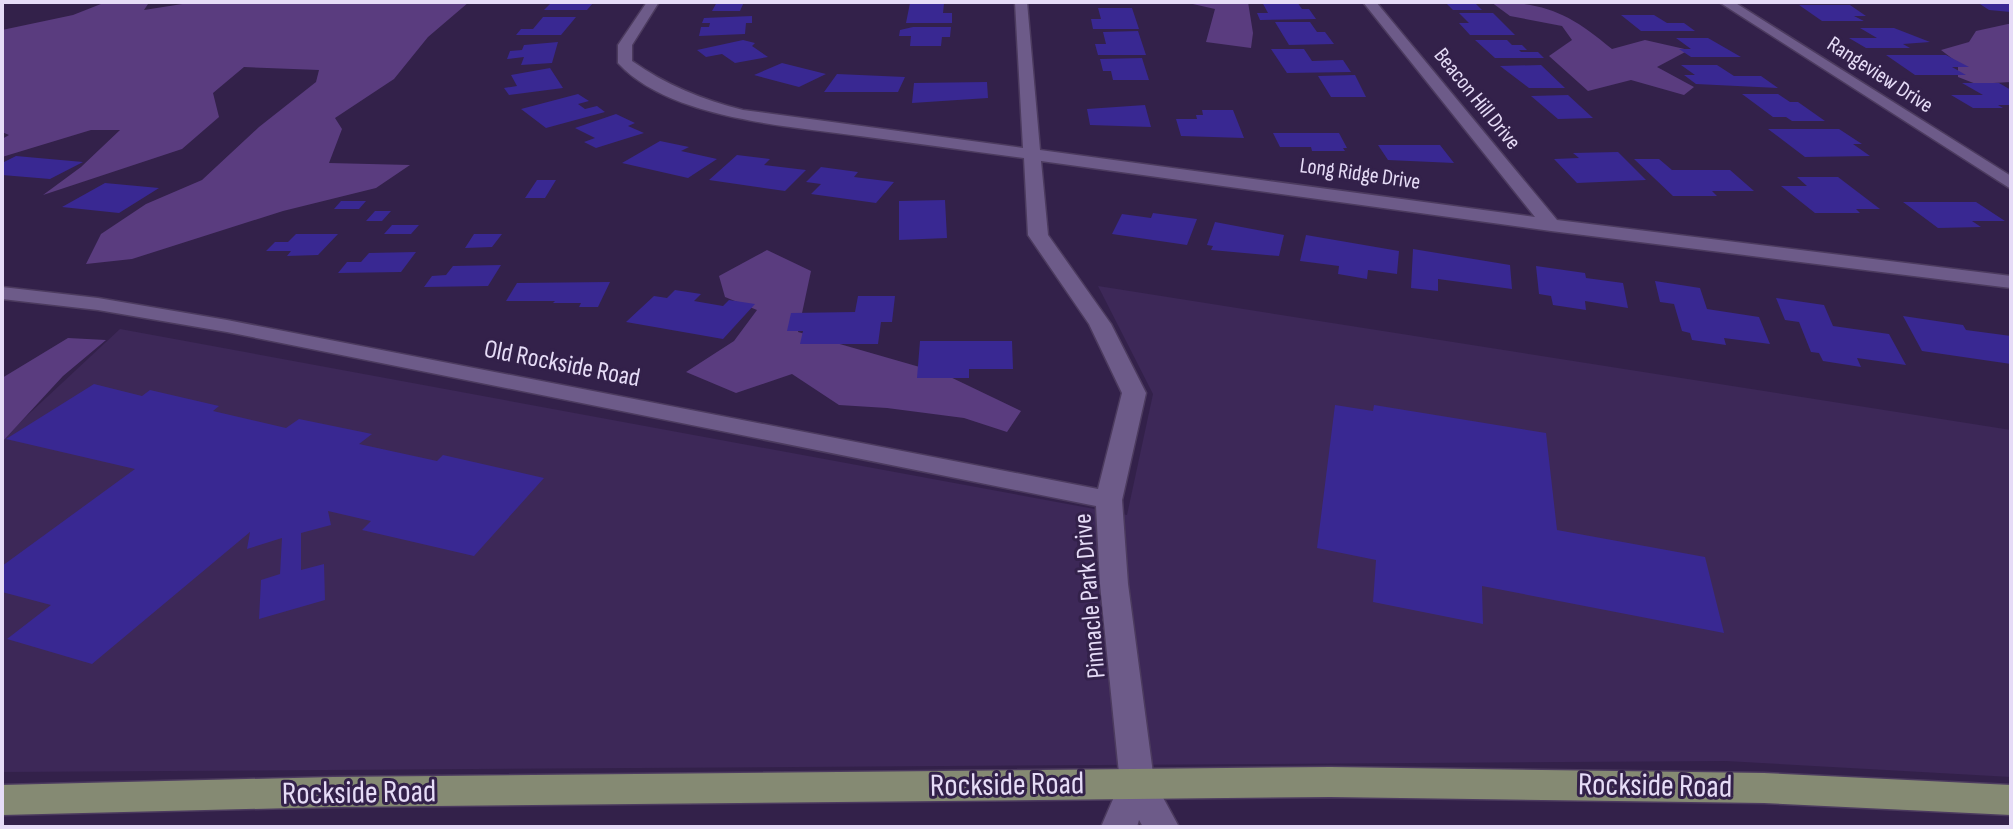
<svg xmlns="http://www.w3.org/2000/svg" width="2013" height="829" viewBox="0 0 2013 829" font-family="'Sofia Sans Condensed',sans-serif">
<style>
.built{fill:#3d2858}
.green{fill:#5a3c7f}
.building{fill:#392892}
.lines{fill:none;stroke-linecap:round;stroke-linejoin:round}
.street-casing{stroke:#4c3b5f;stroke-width:3}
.primary-casing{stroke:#4c3b5f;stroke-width:3}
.street{fill:#6d5b89;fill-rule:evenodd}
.primary{fill:#858a73;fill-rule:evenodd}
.labels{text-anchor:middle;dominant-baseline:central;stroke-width:6;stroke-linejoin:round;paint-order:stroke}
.far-street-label{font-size:22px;fill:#e6dcf7;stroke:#33214a}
.street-label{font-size:26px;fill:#e6dcf7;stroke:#33214a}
.near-street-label{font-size:32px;fill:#e6dcf7;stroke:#33214a}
</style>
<rect width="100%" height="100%" fill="#33214a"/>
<path class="built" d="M1098,286L2011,430V777L1726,761L2,772V439L120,329L1127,515L1153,394Z"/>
<path class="green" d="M106,2H153L148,4L144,10L195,2H469L428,37L394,79L335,118L342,129L329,163L410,165L376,188L283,211L132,259L86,264L101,234L146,204L202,180L259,127L316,82L319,70L244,67L213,93L219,117L182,149L43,195L81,167L120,130H91L2,157V139L9,135L2,132V30L73,15Z
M1184,2H1248L1253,33L1251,48L1206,42L1215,9Z
M1491,2C1546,2 1570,14 1612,49L1645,40L1689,50L1657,67L1694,87L1684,95L1631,80L1588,91L1549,56L1572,40L1562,26L1510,16Z
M2008,24H2011V82L1976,84L1958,77V63L1941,50L1969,42L1976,31Z
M767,250L811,271L798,332L944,374L1021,411L1007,432L964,418L887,408L839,405L792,374L736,393L686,372L734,341L757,310L725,297L719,276Z
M68,338L106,340L63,376L2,442V378Z"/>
<path class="building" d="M552,2H585L593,3L587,10H544Z
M717,2H744L740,11H712Z
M1262,2H1297L1302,9H1309L1316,19L1260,20L1257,13H1268Z
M1445,2H1474L1482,10H1453Z
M1977,2H2011V12L1989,10Z
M910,3H944L943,13H952V23H906Z
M1799,5H1850L1866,16H1854L1864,21H1822Z
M1098,8H1132L1139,29H1093L1091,19H1101Z
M1459,13H1493L1515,35H1470L1459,23H1469Z
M1621,15H1654L1667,23H1684L1695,31H1641Z
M752,16V23H746L745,34L699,36L701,27H709L710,23H702L704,18Z
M543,17H576L561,35H516L521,29H533Z
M1275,22H1310L1317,32H1325L1334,44L1289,45Z
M913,27H951L950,37H942L941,46H910L911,36H899L900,30Z
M1860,28H1894L1930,42L1903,44L1910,48H1866L1849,38H1877Z
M1138,31L1146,55H1098L1095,44H1106L1103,32Z
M1676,38H1708L1741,57H1691L1679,49H1691Z
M743,40L755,43L752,46L768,57L735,63L722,54L706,57L697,50Z
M1475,40H1507L1512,45H1522L1527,50H1519L1521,52H1538L1544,58H1495Z
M558,42L552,63L521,65L524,57L507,59L510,51L522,50L524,45Z
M1271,49H1304L1312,61L1343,60L1351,72L1287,73Z
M1886,55H1946L1969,67H1952L1966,75H1915Z
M1142,58L1149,80H1113L1111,71H1103L1100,59Z
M782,63L826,74L799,87L754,75Z
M1541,65L1565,88H1529L1500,66Z
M1681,65H1717L1734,76H1761L1778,88L1696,84L1684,75H1695Z
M550,68L563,88L509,95L504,88L517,86L511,75Z
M837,74L905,77L898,92H824Z
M1355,75L1366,97H1331L1318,76Z
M987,82L988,98L912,103L914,83Z
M1962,83H1999L2011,90V105H1998L2003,108H1973L1951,95H1983Z
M578,94L589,101L578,104L585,109L597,106L605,112L546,128L521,109Z
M1742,94H1778L1790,102H1798L1825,121H1792L1786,117H1773Z
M1568,95L1593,118L1558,119L1531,96Z
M1145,105L1151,127L1090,125L1087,109Z
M1202,110H1233L1244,138L1181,136L1176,119H1197L1196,115H1203Z
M616,114L635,123L628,126L644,133L596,148L584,142L595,138L575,128Z
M1768,129H1839L1862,144H1853L1870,156L1805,157Z
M1273,133H1339L1347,148H1343L1345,151H1312L1311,147H1280Z
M660,141L689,147L681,151L717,159L688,178L622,163Z
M1378,145H1440L1454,163L1388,160Z
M1618,152L1646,180L1577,183L1554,159L1579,158L1573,153Z
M737,155L770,159L764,165L806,170L785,191L709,180Z
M16,156L83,162L50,179L2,175V163Z
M1634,159H1659L1672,170H1730L1754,191H1712L1717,196H1673Z
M821,167L858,172L854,177L894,182L876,203L811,194L821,184L806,182Z
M1797,177H1838L1880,209H1856L1860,213H1815L1781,186H1807Z
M537,180H556L545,198H525Z
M105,183L159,188L119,213L62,207Z
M945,200L947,238L899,240V201Z
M341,201H366L359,209H334Z
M1903,202H1976L2005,221H1972L1981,227L1938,228Z
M375,211H391L382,221H366Z
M1153,213L1197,219L1187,245L1112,234L1122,214L1151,218Z
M1215,222L1284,235L1279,256L1211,250L1213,246L1207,245Z
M392,225H419L411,234H384Z
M296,234H338L318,255L287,256L291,251H266L275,242H288Z
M474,234H502L492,247L465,248Z
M1306,235L1399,251L1397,274L1368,270L1367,279L1338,274L1339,266L1300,261Z
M1413,249L1510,265L1512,289L1438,279V291L1411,288Z
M416,252L401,272L338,273L347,262H361L369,253Z
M501,265L488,286L424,287L432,276L446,275L453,266Z
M1536,266L1585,273L1586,278L1623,283L1628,308L1585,301L1586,310L1553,305L1551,296L1539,294Z
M1655,281L1700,288L1707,309L1759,317L1770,344L1724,338L1726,345L1692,340L1690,333L1682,331L1674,304L1660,302Z
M610,282L598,307H579L581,303H553L555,301H506L517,283Z
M675,290L701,294L694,301L723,306L729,300L755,304L723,339L626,322L654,296L667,298Z
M858,296H895L892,322H881L878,344H800L803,331H787L791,313L855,312Z
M1776,298L1824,305L1833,326L1889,334L1906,365L1857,358L1861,367L1823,361L1819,353L1811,352L1799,322L1785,320Z
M1903,316L1963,325L1966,330L2011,336V364L1922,351Z
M920,341H1012L1013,369H969V378H917Z
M94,384L142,396L150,390L219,406L213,411L286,428L299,419L372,434L359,444L437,461L443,455L544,478L474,556L362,530L371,521L328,511L331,525L301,533V570L324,564L325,600L259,619L261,580L280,574L282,538L247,549L250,532L92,664L7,639L51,605L2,592V566L135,469L6,439Z
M1335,405L1373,411L1374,405L1546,433L1557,530L1705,557L1724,633L1482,586L1483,624L1373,602L1376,560L1317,548Z"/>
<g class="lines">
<g class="street-casing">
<path id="street" d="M647,2H659L632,45V61C666,85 703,100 743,110L1023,148L1015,2H1027L1040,150L1535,217L1363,2H1376L1557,220L2011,276V288L1551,231L1041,161L1048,235L1111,324L1146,393L1122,500L1128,584L1154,781L1179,827H1143L1139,820L1137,827H1101L1120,783L1100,584L1096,506L227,332L98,310L2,299V287L98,298L227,320L1098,489L1122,393L1089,324L1028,235L1024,158C969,151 915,143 860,136C789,126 669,119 618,63V45Z
M1719,2H1734L2011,176V189Z"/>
</g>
<g class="primary-casing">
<path id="primary" d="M1330,767L1764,773L2011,785V815L1764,803L1330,797L333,807L2,815V785L333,777Z"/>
</g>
<use href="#street" class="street"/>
<use href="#primary" class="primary"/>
</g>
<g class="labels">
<g class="far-street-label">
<text transform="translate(1880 75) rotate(33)">Rangeview Drive</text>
<text transform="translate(1477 99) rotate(51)">Beacon Hill Drive</text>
<text transform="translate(1360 174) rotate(8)">Long Ridge Drive</text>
</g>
<g class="street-label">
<text transform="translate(562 364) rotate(11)">Old Rockside Road</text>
<text transform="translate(1090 596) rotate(-95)">Pinnacle Park Drive</text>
</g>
<g class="near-street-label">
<text transform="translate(1007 785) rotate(-1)">Rockside Road</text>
<text transform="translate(1655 786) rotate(1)">Rockside Road</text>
<text transform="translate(359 793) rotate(-1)">Rockside Road</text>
</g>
</g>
<rect width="2013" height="829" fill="none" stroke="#e6dcf7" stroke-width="8"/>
</svg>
